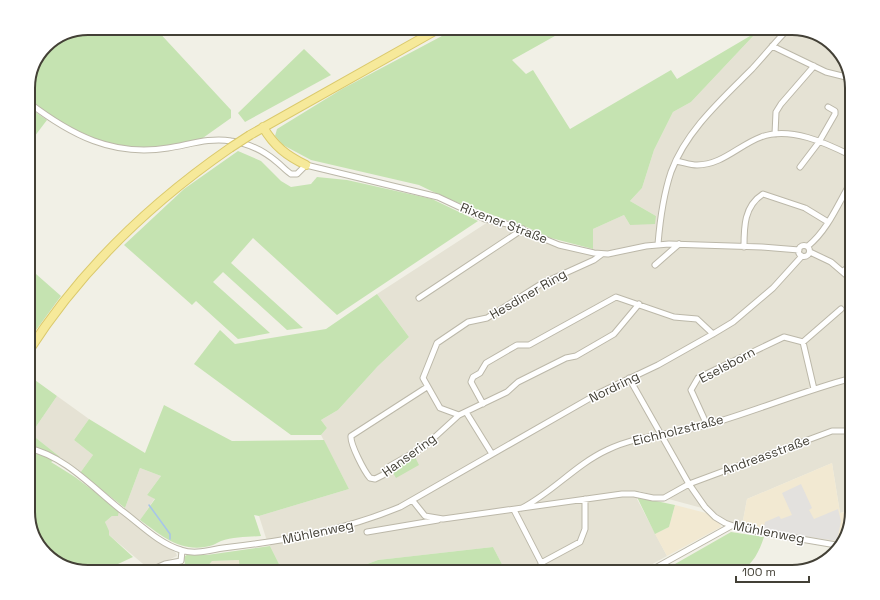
<svg xmlns="http://www.w3.org/2000/svg" width="880" height="600" viewBox="0 0 880 600" font-family="'Space Grotesk',sans-serif">
<style>
.residential{fill:#e5e2d4}
.commercial{fill:#f2e9d2}
.education{fill:#eae6d1}
.green{fill:#c5e3b1}
.parking{fill:#e3e1de}
.lines{fill:none;stroke-linecap:round;stroke-linejoin:round}
.stream{stroke:#a6c4ea;stroke-width:1.5}
.street-casing{stroke:#bcb8a9;stroke-width:7}
.primary-casing{stroke:#dac96c;stroke-width:10}
.street{stroke:#fff;stroke-width:5}
.primary{stroke:#f6e99a;stroke-width:8}
.primary-bridge-casing{stroke:#dac96c;stroke-width:10;stroke-linecap:butt}
.primary-bridge{stroke:#f6e99a;stroke-width:8}
.labels{text-anchor:middle;dominant-baseline:central;stroke-width:3;stroke-linejoin:round;paint-order:stroke}
.street-label{font-size:13px;fill:#434036;stroke:#fff}
.rim{fill:none;stroke:#434036;stroke-width:2}
</style>
<rect width="100%" height="100%" fill="#f1f0e6"/>
<path class="residential" d="M756,28H792L826,38L846,61L852,88V510L840,513L832,463L747,499L742,526L724,519L713,511L639,491L637,499L667,556L638,572H506L493,547L378,560L346,572H283L266,538L259,516L349,489L321,435L327,428L321,420L338,410L378,366L409,337L377,294L488,222L528,232L545,241L593,249V229L624,215L630,225L656,216L630,201L642,188L654,150L673,112L691,102L756,33Z
M57,396L89,419L74,440L93,455L80,473L31,434Z
M140,468L161,476L147,495L155,498L137,525L176,553L177,556L149,569L109,535L105,522L119,510L125,508Z"/>
<path class="commercial" d="M832,463L840,513L852,510L843,542L742,526L747,499Z
M675,505L706,513L720,524L721,527L667,556L655,534L669,527Z"/>
<path class="education" d="M240,560V572H203L212,561Z"/>
<path class="green" d="M88,28H155L231,110V118L200,140L152,148L119,147L81,135L28,101V84L46,45Z
M457,28H558L562,32L512,60L526,74L533,70L570,129L671,70L677,79L750,36L732,28H756V33L691,102L673,112L654,150L642,188L630,201L656,216L655,224L630,225L624,215L593,229V249L547,237L529,228L448,199L419,185L311,160L283,145L275,136L277,129L342,89Z
M304,49L331,75L245,122L238,113Z
M28,107L47,120L28,145Z
M238,151L261,161L281,181L291,187L311,184L317,177L347,180L432,199L478,221L337,315L253,238L231,263L303,328L287,330L223,272L213,282L270,333L238,339L196,301L192,305L124,245L184,189Z
M28,267L61,296L28,341Z
M377,294L409,337L378,366L338,410L321,420L327,428L321,435H291L194,364L220,330L235,344L326,329Z
M28,375L57,396L31,434L60,457L51,462L75,477L119,510L118,516H112L105,522L109,531V535L133,557L118,564L121,572H88L54,562L36,542L28,516Z
M164,405L232,441L324,440L349,489L259,516L254,515L261,536C249,537 233,537 221,541C218,542 216,544 213,545C183,555 162,536 140,520L155,499L147,495L161,476L140,468L125,508L80,473L93,455L74,440L89,419L145,453Z
M414,455L419,465L396,478L390,468Z
M637,497L675,505L669,527L655,534Z
M731,532L764,537C759,552 753,564 740,572H661Z
M270,546L283,572H266V568H259V572H240L239,560L212,561L203,572C195,572 193,566 185,565L184,557L188,554L207,555Z
M493,547L506,572H346L378,560Z"/>
<path class="parking" d="M801,484L812,508L809,510L814,519L838,509L841,521L837,541L763,530L765,522L779,516L781,519L792,515L782,493Z"/>
<g class="lines">
<path class="stream" d="M149,505L170,534V539"/>
<g class="street-casing">
<path id="street" d="M772,46L826,72L850,78
M28,102C71,135 113,157 168,148C188,145 210,137 231,141C248,143 264,151 277,162C282,166 286,171 291,174H297L306,165L438,197L485,219L511,225L559,245L594,253L608,254L646,246L669,244L762,247L799,250
M775,134L776,112L781,104L814,66
M676,161C683,162 690,165 697,165C722,165 739,145 761,137C790,126 826,143 852,156
M800,167L819,142L835,114V111L828,107
M658,244C660,220 663,196 671,172C686,131 721,100 752,69C764,56 776,41 789,28
M798.5 251a5.5 5.5 0 1 1 11 0a5.5 5.5 0 1 1-11 0Z
M808,246C828,230 839,202 852,180
M744,247C744,227 744,206 763,194L805,208L828,222
M810,252L831,262L852,280
M602,254L594,260L541,284L487,318L468,322L437,343L423,378L440,408L459,415L507,392L518,382L566,358L576,356L614,334L639,304
M655,265L679,244
M843,272L852,262
M419,298L523,229
M629,378L689,484L705,507L715,517L725,523L742,529L842,546
M427,387L351,436C350,444 364,471 370,478L375,479L383,475L390,466L425,446L459,415
M814,389L803,342L841,309
M483,404L471,382L473,377L480,373L486,363L517,345H529L616,297L674,317L697,319L713,334
M466,412L492,454
M707,425L691,390L698,378L784,337L803,342
M28,448C65,456 92,487 121,510C139,523 159,544 181,550C195,555 210,550 223,548C285,541 342,531 400,507L599,393L658,365L713,334L733,322L773,288L802,256
M413,501L425,516L443,519L622,494H634L653,498H664L689,484L832,431H847L852,436
M522,508C553,492 575,465 607,450C637,435 675,434 707,425C756,411 803,391 852,378
M514,510L546,572
M367,532L438,520
M541,563L580,542L585,529V499
M147,572L165,564L181,561L182,551
M648,572L731,526"/>
</g>
<g class="primary-casing">
<path id="primary" d="M263,127C274,146 287,156 306,165
M250,135L440,28
M28,352C81,269 149,204 230,148"/>
</g>
<use href="#street" class="street"/>
<use href="#primary" class="primary"/>
<g class="primary-bridge-casing">
<path id="primary-bridge" d="M230,148L250,135"/>
</g>
<use href="#primary-bridge" class="primary-bridge"/>
</g>
<g class="labels">
<g class="street-label">
<text transform="translate(504 223) rotate(21)">Rixener Straße</text>
<text transform="translate(528 294) rotate(-30)">Hesdiner Ring</text>
<text transform="translate(727 365) rotate(-28)">Eselsborn</text>
<text transform="translate(614 387) rotate(-26)">Nordring</text>
<text transform="translate(678 430) rotate(-14)">Eichholzstraße</text>
<text transform="translate(409 455) rotate(-36)">Hansering</text>
<text transform="translate(766 455) rotate(-20)">Andreasstraße</text>
<text transform="translate(318 532) rotate(-12)">Mühlenweg</text>
<text transform="translate(769 532) rotate(11)">Mühlenweg</text>
</g>
</g>
<path d="M0 0H880V600H0ZM88 35H792A53 53 0 0 1 845 88V512A53 53 0 0 1 792 565H88A53 53 0 0 1 35 512V88A53 53 0 0 1 88 35Z" fill="#fff" fill-rule="evenodd"/>
<path class="rim" d="M88 35H792A53 53 0 0 1 845 88V512A53 53 0 0 1 792 565H88A53 53 0 0 1 35 512V88A53 53 0 0 1 88 35Z"/>
<path d="M736 576v6h73v-6" fill="none" stroke="#434036" stroke-width="2"/>
<text x="742" y="576" font-size="12" fill="#434036" stroke="#ffffff" stroke-width="3" paint-order="stroke">100 m</text>
</svg>
